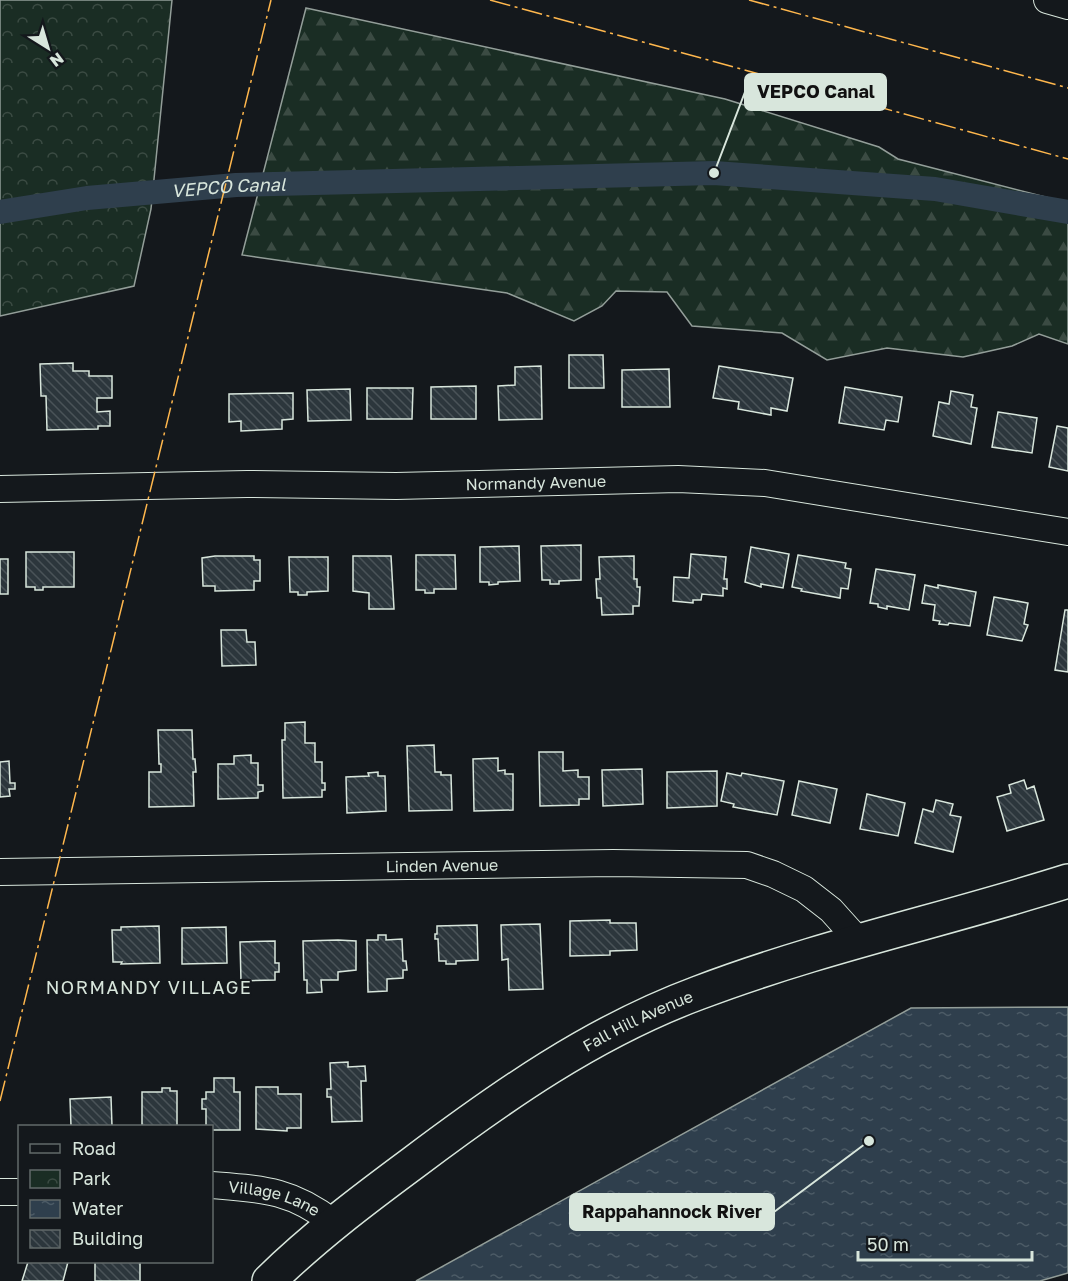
<svg xmlns="http://www.w3.org/2000/svg" width="1068" height="1281" viewBox="0 0 1068 1281" font-family="'Golos Text',sans-serif">
<style>
.forest{fill:url(#forest-firs);stroke:#939e99;stroke-width:1.5}
.park{fill:url(#park-crowns);stroke:#939e99;stroke-width:1.5}
.water{fill:url(#water-ripples);stroke:#939e99;stroke-width:1.5}
.lines{fill:none;stroke-linecap:round;stroke-linejoin:round}
.canal{stroke:#2f3f4d;stroke-width:24}
.building{fill:url(#building-back-hatch);stroke:#d8e6dc;stroke-width:1.5}
.minor-casing{stroke:#d8e6dc;stroke-width:28}
.major-casing{stroke:#d8e6dc;stroke-width:36}
.minor{stroke:#14181c;stroke-width:26}
.major{stroke:#14181c;stroke-width:33}
.power{stroke:#ffb74d;stroke-width:1.5;stroke-dasharray:21 4.5 3 4.5;stroke-linecap:butt}
.labels{text-anchor:middle;dominant-baseline:central;stroke-width:4.5;stroke-linejoin:round;paint-order:stroke}
.street-label{font-size:16px;fill:#d8e6dc;stroke:#14181c}
.water-label{font-size:18px;font-style:italic;fill:#d8e6dc;stroke:#14181c}
.neighbourhood-label{font-size:18px;letter-spacing:1.5px;fill:#d8e6dc;stroke:#14181c}
.leader{fill:none;stroke:#d8e6dc;stroke-width:2}
.callout-dot{fill:#d8e6dc;stroke:#14181c;stroke-width:2}
.callout{fill:#d8e6dc;stroke:#d8e6dc;stroke-width:2}
.callout-label{font-size:18px;text-anchor:middle;font-weight:bold;fill:#111}
</style>
<defs>
<pattern id="forest-firs" width="22" height="20" patternUnits="userSpaceOnUse" patternTransform="scale(1.5)"><rect width="22" height="20" fill="#1a2d24"/><path d="M5 1l3.5 6h-7zM16 11l3.5 6h-7z" fill="#3b4b43"/></pattern>
<pattern id="park-crowns" width="20" height="18" patternUnits="userSpaceOnUse" patternTransform="scale(1.5)"><rect width="20" height="18" fill="#1a2d24"/><path d="M2 6a3 3 0 1 1 6 0M12 15a3 3 0 1 1 6 0" fill="none" stroke="#3b4b43"/></pattern>
<pattern id="water-ripples" width="26" height="14" patternUnits="userSpaceOnUse" patternTransform="scale(1.5)"><rect width="26" height="14" fill="#2f3f4d"/><path d="M2 4q2-2 4 0t4 0M15 11q2-2 4 0t4 0" fill="none" stroke="#4c5b66"/></pattern>
<pattern id="building-back-hatch" width="6" height="6" patternUnits="userSpaceOnUse" patternTransform="scale(1.5)"><rect width="6" height="6" fill="#2c363c"/><path d="M-1 5l2 2M0 0l6 6M5-1l2 2" fill="none" stroke="#4a5358"/></pattern>
</defs>
<rect width="100%" height="100%" fill="#14181c"/>
<path class="forest" d="M306,8L725,99L879,147L898,159L1061,201L1068,205V344L1039,334L1012,346L963,357L887,348L827,360L782,333L692,326L667,292L616,291L602,306L574,321L507,293L242,255Z"/>
<path class="park" d="M0,0H172L151,209L134,286L0,316Z"/>
<path class="water" d="M1068,1007V1273L1040,1281H416L911,1008Z"/>
<g class="lines">
<path class="canal" id="s1" d="M0,212L87,198L236,185L714,173L935,189L1068,212"/>
</g>
<path class="building" d="M569,355H603L604,388H569Z
M73,363V371H89V376H112V398H97V412L110,411V426H98V429L47,430L46,396H41L40,364Z
M541,366L542,419L499,420L498,386L515,385V367Z
M719,366L793,378L787,411L771,408V415L738,409L739,402L713,398Z
M669,369L670,407H622V370Z
M476,386V419H431V387Z
M845,387L902,397L898,422L886,420L884,430L839,423Z
M367,388H413L412,419H367Z
M350,389L351,420L308,421L307,390Z
M951,391L973,395L971,407L977,408L971,444L933,436L939,402L949,404Z
M293,393V419L282,420V429L241,431V421L229,422V394Z
M998,412L1037,418L1032,453L992,447Z
M1057,426L1068,428V471L1049,467Z
M581,545V580L559,581V584H550V580H542L541,546Z
M519,546L520,581L498,582V584L489,585V582H480V547Z
M751,547L789,554L783,588L761,584V587L745,582Z
M26,552H74V587H43V590H35V587H26Z
M691,554L726,557L724,579H727V589L723,588V596L702,594L701,600H693V603L673,601L674,577L689,578Z
M416,555H455L456,589H434V593H425V590H416Z
M798,555L846,563L845,568L851,569L848,589L841,588L840,598L801,591L802,589L792,587Z
M215,556H254V560H260V581H254V590L215,591V586H203L202,558Z
M353,556H391L394,609H369V593L353,591Z
M634,556V579H637V587H640L639,606H633V614L602,615L601,598H597L596,579H600L599,557Z
M289,557H328V591L307,592V595H298V592H290Z
M0,559H8V594H0Z
M876,569L915,575L909,610L887,606V609L878,607V604L870,603Z
M925,585L938,588V585L976,592L970,626L949,623L948,625L939,624L940,621L933,620L935,605L922,603Z
M994,597L1028,603L1024,624L1028,625L1022,641L987,635Z
M1065,610H1068V672L1055,670Z
M221,630H246L247,642H255L256,665L222,666Z
M305,722V743H315V762H322V783H325V790H322V797L283,798L282,740H285V723Z
M158,730H192L193,759H195L196,772H193L194,806L149,807V772H161V764H159Z
M434,745L435,772H441V775H451L452,810L409,811L407,746Z
M539,752H563V771L578,770V777H589V799H579V805L540,806Z
M251,755V763H258V785H263V791L258,792V798L218,799V764H234V756Z
M498,758V771L505,770V774H513V810L474,811L473,759Z
M9,761L10,783H15V789H9L10,796L0,797V762Z
M642,769L643,804L603,806L602,770Z
M717,771V806L667,808V772Z
M378,772V776H385L386,811L347,813L346,777L369,776L368,773Z
M727,773L741,776L742,773L784,781L777,815L733,807L734,804L721,801Z
M1024,780L1027,789L1034,786L1044,820L1007,831L997,797L1011,793L1009,785Z
M799,781L837,789L830,823L792,815Z
M867,794L905,803L898,836L860,829Z
M936,800L953,804L950,815L961,817L953,852L915,843L923,809L933,812Z
M610,920V923H636L637,950L610,951V955L570,956V921Z
M540,924L543,989L509,990L508,959L502,960L501,925Z
M477,925L478,960L456,961V964H446V961H439L438,939H435V934H437V926Z
M159,926L160,963L121,964L122,962H113L112,930H121V927Z
M226,927L227,963L182,964V928Z
M378,935H386V940L402,939L403,961H406L407,970H403V978L387,979V991L368,992L367,940H378Z
M338,940L356,941V970L338,972V980H321L322,992L307,993V980H304L303,941Z
M275,941V963H279V972H275V980L241,981L240,942Z
M348,1062V1067L365,1066L366,1081H361L362,1121L332,1122L331,1097H327V1089H331L330,1063Z
M214,1078H234V1092H240V1130H212V1126H206V1109H202V1099H206V1092H214Z
M256,1087H278V1094H301V1128H287V1131L256,1129Z
M162,1088H170V1091H177V1126H142V1092H162Z
M111,1097L112,1126H71L70,1099Z
M28,1262H68L63,1281H22Z
M95,1262H140V1281H95Z"/>
<g class="lines">
<g class="minor-casing">
<g id="minor">
<path d="M1047,0L1068,6"/>
<path id="s2" d="M0,489L247,484L396,486L678,479L765,483L1068,532"/>
<path id="s3" d="M0,872L613,863L747,865L773,874L804,889L831,910L858,940"/>
<path id="s4" d="M212,1185C263,1189 292,1190 334,1223"/>
<path d="M0,1192H20"/>
</g>
</g>
<g class="major-casing">
<g id="major">
<path id="s5" d="M269,1281C314,1237 363,1200 413,1163C502,1096 593,1032 698,993C819,947 945,920 1068,881"/>
</g>
</g>
<use href="#minor" class="minor"/>
<use href="#major" class="major"/>
<path class="power" d="M490,0L1068,159
M749,0L1068,88
M0,1101L271,0"/>
</g>
<g class="labels">
<g class="street-label">
<text stroke="none"><textPath href="#s2" startOffset="536">Normandy Avenue</textPath></text>
<text stroke="none"><textPath href="#s3" startOffset="442">Linden Avenue</textPath></text>
<text stroke="none"><textPath href="#s5" startOffset="453">Fall Hill Avenue</textPath></text>
<text stroke="none"><textPath href="#s4" startOffset="64">Village Lane</textPath></text>
</g>
<g class="water-label">
<text stroke="none"><textPath href="#s1" startOffset="230">VEPCO Canal</textPath></text>
</g>
<g class="neighbourhood-label">
<text x="149" y="987">NORMANDY VILLAGE</text>
</g>
</g>
<path class="leader" d="M714 173L745 92M869 1141L774 1212"/>
<g class="callout-dot">
<circle cx="714" cy="173" r="6"/>
<circle cx="869" cy="1141" r="6"/>
</g>
<g class="callout">
<rect x="745" y="74" width="141" height="36" rx="6"/>
<rect x="570" y="1194" width="204" height="36" rx="6"/>
</g>
<g class="callout-label">
<text x="816" y="98">VEPCO Canal</text>
<text x="672" y="1218">Rappahannock River</text>
</g>
<rect x="18" y="1125" width="195" height="138" fill="#14181c" stroke="#626a69" stroke-width="1.5"/>
<rect x="30" y="1144" width="30" height="9" fill="#14181c" stroke="#626a69" stroke-width="1.5"/>
<text x="72" y="1155" font-size="18" fill="#d8e6dc">Road</text>
<rect x="30" y="1170" width="30" height="18" fill="url(#park-crowns)" stroke="#626a69" stroke-width="1.5"/>
<text x="72" y="1185" font-size="18" fill="#d8e6dc">Park</text>
<rect x="30" y="1200" width="30" height="18" fill="url(#water-ripples)" stroke="#626a69" stroke-width="1.5"/>
<text x="72" y="1215" font-size="18" fill="#d8e6dc">Water</text>
<rect x="30" y="1230" width="30" height="18" fill="url(#building-back-hatch)" stroke="#626a69" stroke-width="1.5"/>
<text x="72" y="1245" font-size="18" fill="#d8e6dc">Building</text>
<g transform="translate(48 48) rotate(143)" stroke="#14181c" stroke-width="4.5" paint-order="stroke">
<path d="M0-4.5L10 22L0 15L-10 22Z" fill="#d8e6dc"/>
<text y="-9" font-size="16" font-weight="bold" text-anchor="middle" fill="#d8e6dc">N</text>
</g>
<path d="M858 1251v9h174v-9" fill="none" stroke="#d8e6dc" stroke-width="3"/>
<text x="867" y="1251" font-size="18" fill="#d8e6dc" stroke="#14181c" stroke-width="4.5" paint-order="stroke">50 m</text>
</svg>
